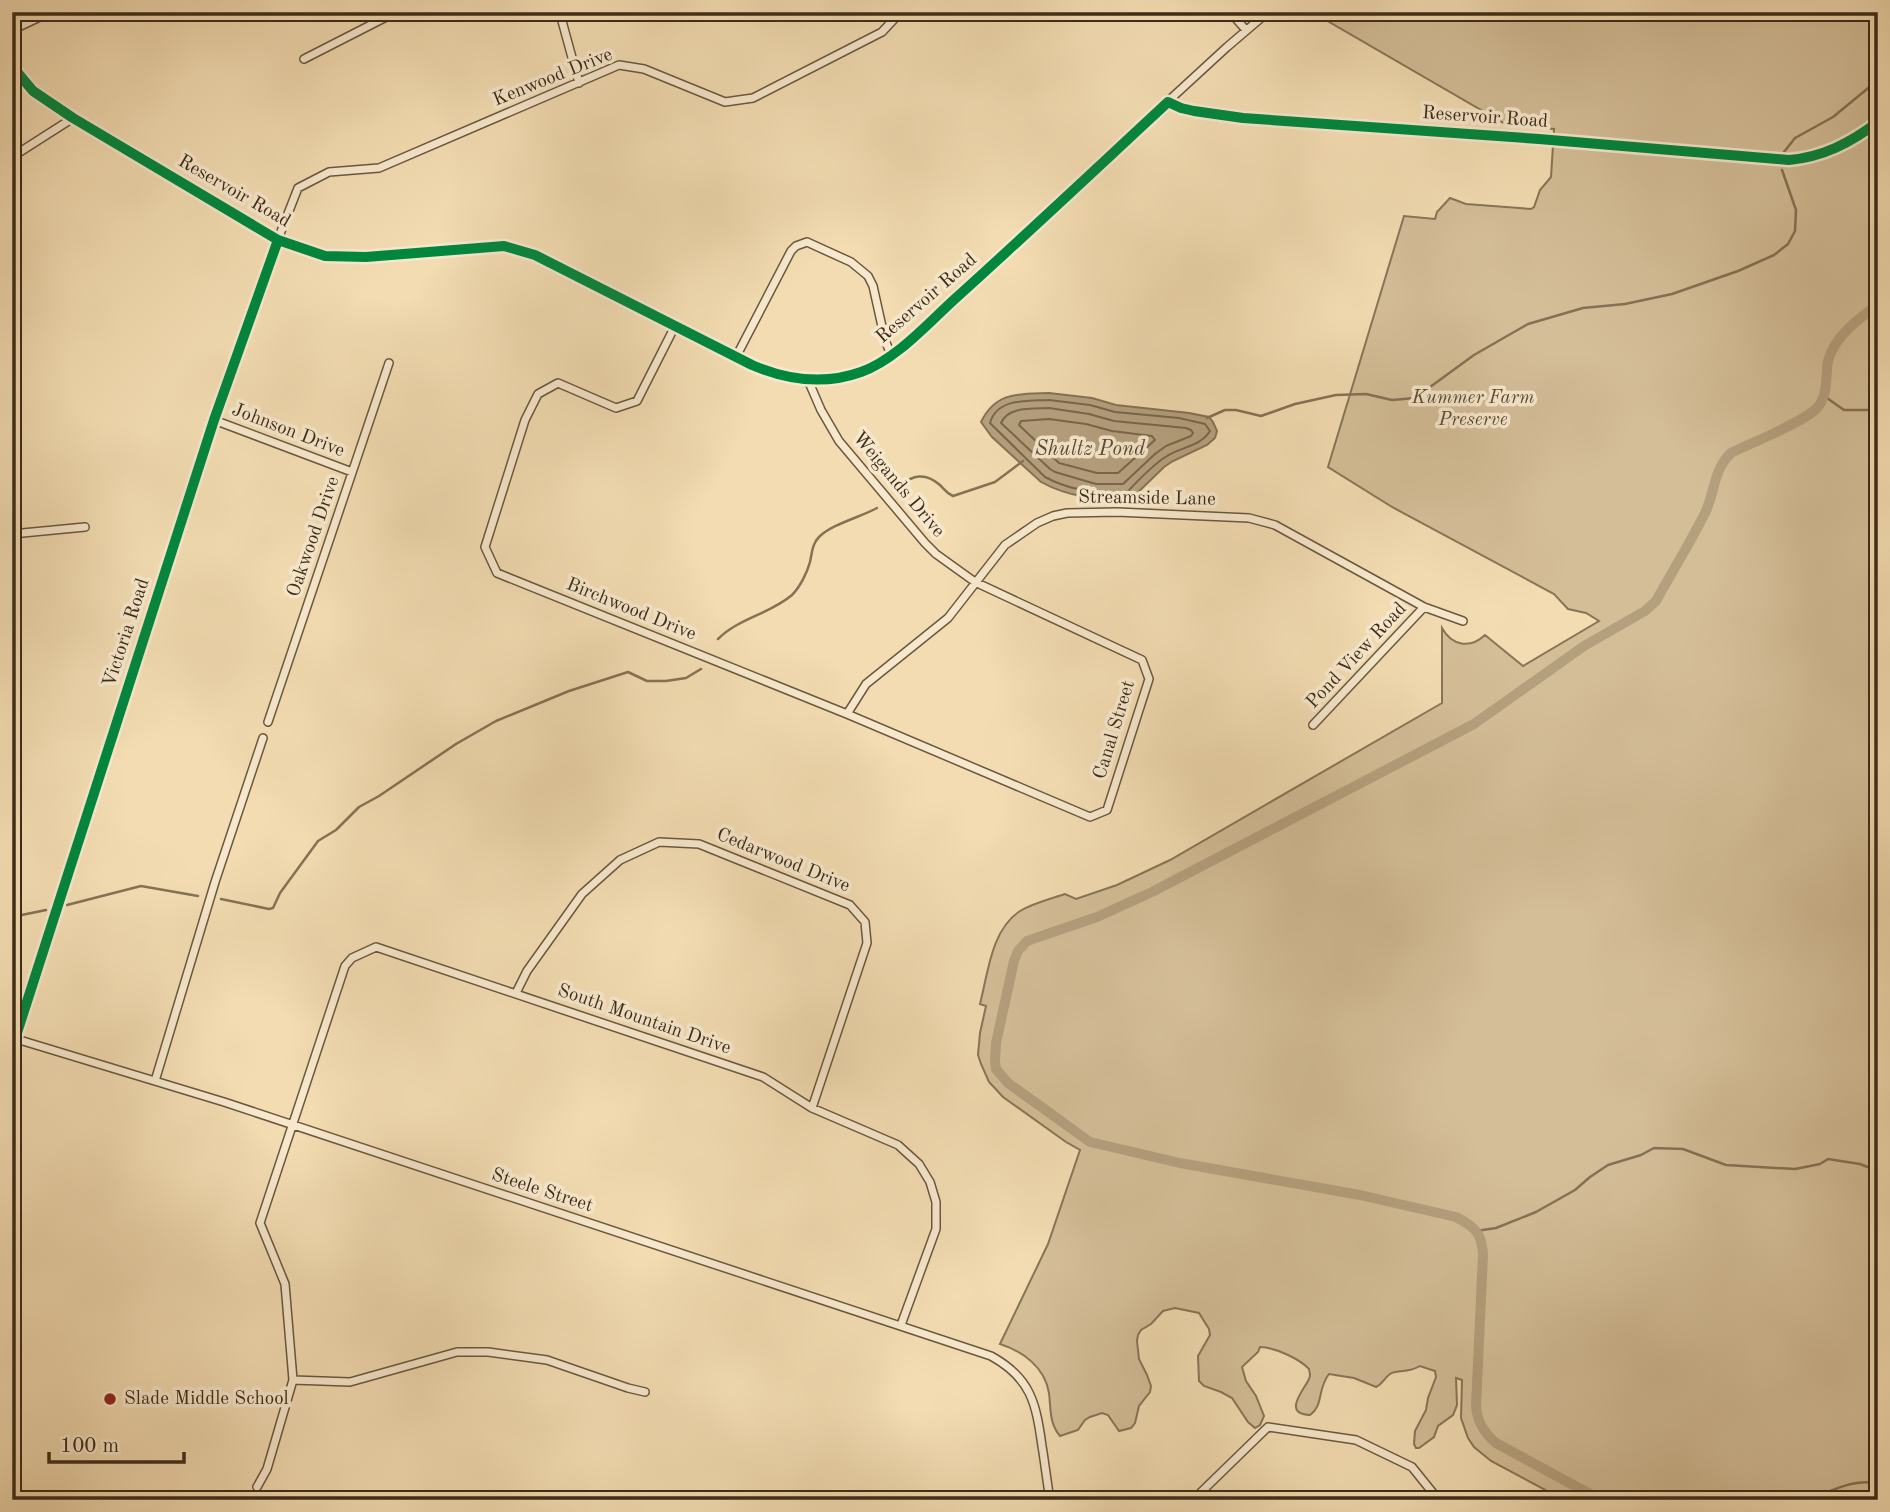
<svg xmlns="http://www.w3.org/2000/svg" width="1890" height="1512" viewBox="0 0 1890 1512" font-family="'Old Standard TT',serif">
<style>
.green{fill:#d4be98;stroke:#887558;stroke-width:2}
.water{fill:#b5a07e;stroke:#857255;stroke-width:2}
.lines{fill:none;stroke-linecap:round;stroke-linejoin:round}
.shore{stroke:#79664b;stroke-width:2}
.stream{stroke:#857255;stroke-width:2.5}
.canal{stroke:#b5a07e;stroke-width:10}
.minor-casing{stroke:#6a583e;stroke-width:10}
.tertiary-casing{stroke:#6a583e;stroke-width:12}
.minor{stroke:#f7e8cd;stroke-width:7}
.tertiary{stroke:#f7e8cd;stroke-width:9}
.cycleway-casing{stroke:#f7e8cd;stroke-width:15}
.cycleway{stroke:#00873e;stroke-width:10}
.poi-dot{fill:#8f2418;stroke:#f7e8cd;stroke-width:2.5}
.labels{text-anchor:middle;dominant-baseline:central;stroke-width:7;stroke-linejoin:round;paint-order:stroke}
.street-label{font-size:19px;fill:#3d2c18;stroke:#f7e8cd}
.park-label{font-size:19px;font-style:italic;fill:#5b4932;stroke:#f7e8cd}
.poi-label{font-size:19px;fill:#3d2c18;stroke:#f7e8cd;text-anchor:start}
.water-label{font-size:21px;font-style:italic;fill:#5b4932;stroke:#f7e8cd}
</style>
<rect width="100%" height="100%" fill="#f3dcb2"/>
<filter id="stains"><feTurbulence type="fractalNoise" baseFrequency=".00286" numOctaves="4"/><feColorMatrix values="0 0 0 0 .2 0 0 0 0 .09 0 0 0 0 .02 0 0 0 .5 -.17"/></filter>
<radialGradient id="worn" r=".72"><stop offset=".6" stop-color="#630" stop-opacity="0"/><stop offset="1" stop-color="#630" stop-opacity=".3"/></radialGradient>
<path class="green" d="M1312,12H1878V1500H1564L1491,1461L1474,1447L1468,1438L1461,1418L1462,1380L1456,1378L1457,1405L1453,1415L1438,1426L1434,1437L1419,1448H1416L1414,1444L1415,1431L1426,1410L1428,1398L1436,1377L1435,1371L1420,1366C1409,1373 1395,1370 1390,1374C1383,1379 1383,1384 1376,1387L1354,1378L1329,1374C1317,1389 1324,1405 1310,1415C1283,1414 1302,1392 1308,1381C1311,1375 1310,1375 1309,1369C1300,1359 1274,1347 1260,1347L1258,1352L1242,1367L1246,1381L1256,1396L1264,1416L1260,1425L1255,1428L1248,1422L1232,1398L1221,1392L1204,1386L1199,1381L1198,1356L1210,1335L1209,1329L1199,1313L1175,1308L1163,1311L1151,1324L1141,1330L1138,1335L1137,1341L1139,1359L1147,1375L1151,1386L1150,1392L1139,1406L1135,1423L1131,1428L1119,1431L1108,1415L1102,1413L1090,1417L1085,1420L1078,1430L1060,1436C1049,1423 1051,1409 1049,1393C1045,1367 1022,1351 1000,1344L1048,1244L1080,1150L1066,1142L1003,1097L989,1082L981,1064L978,1055L980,1033L986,1006L980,1004C988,973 991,930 1020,911C1033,903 1050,899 1065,894L1076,899L1117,885L1170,860L1442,703V628C1452,646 1470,649 1485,635L1523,666L1599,621L1586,613L1568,609L1554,594L1392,507L1328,467L1404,216L1435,219L1437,212L1450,198L1466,204L1531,209L1534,207L1540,190L1551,177L1554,129L1507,125Z"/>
<path class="water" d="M1049,393L1092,398L1116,405L1189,413L1209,417L1213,422L1217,431L1215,438L1207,445L1173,461L1164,467L1129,501C1099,500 1068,497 1041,482L992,437L981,422C996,391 1020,394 1049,393Z"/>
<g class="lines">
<path class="shore" d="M1049,400L1090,405L1115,412L1179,418L1205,424L1210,431C1201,446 1181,447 1167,456C1152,465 1139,480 1126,493C1099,494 1069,490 1045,477L990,423C997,398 1027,401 1049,400Z
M1049,408L1089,414L1114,421L1186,428L1191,430L1193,433L1191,436L1166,446L1155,454L1123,484H1096L1055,472L1050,469L1001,423C1008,406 1033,409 1049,408Z
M1049,419L1086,424L1112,431L1152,436L1155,440L1118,473H1097L1059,463L1019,425L1021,421Z"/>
<path class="stream" d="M1784,152L1795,138L1833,117L1878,80
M1824,396L1844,410H1878
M1207,418L1225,410H1236L1261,416L1295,404L1336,395L1366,394L1392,400L1415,398L1474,355L1528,324L1583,308L1625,304L1672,294L1738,271L1774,255L1788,244L1795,231L1796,210L1782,170
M899,486C913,475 925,472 940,485C945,490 946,493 953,496L995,482L1023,461
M718,639C739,618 770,614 792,595C800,587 807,573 810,562C812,553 812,544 819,537C832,524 861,517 877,508
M221,899L269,909L273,908L280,893L318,841L336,830L359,807L379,796L456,744L496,721L569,691L628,672L647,681H666L686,678L701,669
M67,905L141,886L198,896
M12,917L46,910
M1476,1231L1496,1228L1536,1212L1575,1190L1590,1177L1608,1165L1641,1155L1654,1148L1683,1149L1726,1165L1795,1169L1820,1164L1828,1159L1860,1164L1878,1171
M1807,1500C1829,1493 1854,1477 1878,1484"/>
<path class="canal" d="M1601,1500L1496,1443C1484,1433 1477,1421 1476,1406L1483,1255C1482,1233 1475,1227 1456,1217L1360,1195L1180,1163L1090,1142L1008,1083L996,1069L995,1062L996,1043L1014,961L1018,951L1027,941L1097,917L1152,892L1474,724L1584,646L1645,611L1656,601C1672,572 1690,543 1705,513C1715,493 1713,470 1731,453C1751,443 1804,422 1817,408C1829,395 1825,376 1828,361C1834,337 1859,318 1878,305"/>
<g class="minor-casing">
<path id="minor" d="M564,12L562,21L579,83
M1230,12L1246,30
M304,59L396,12
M12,66L33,91L73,118L278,240L325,256L366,257L504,246L535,255L752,365C789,381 834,387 871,368C883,362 893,353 903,345L1227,47L1268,12
M1168,102L1181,108L1194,111L1243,118L1539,139L1789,160C1823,157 1850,143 1878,122
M12,157L73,118
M675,326L637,401L616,408L558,383L538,394L525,420L485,547L497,573L847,714L1090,817L1107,810L1149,679L1142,660L975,582L936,554L925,543L839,441L821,410L808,380
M736,357L791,251L796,246L807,242L851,262L868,276L873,286L885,340L891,355
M214,420L352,472
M12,534L85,527
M847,714L866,684L948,618L1005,545L1037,523L1053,516L1067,513L1117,512L1249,518L1275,525L1424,607L1463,621
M268,722L389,363
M1313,725L1424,607
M516,993L527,971L582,894L620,860L659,842L699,844L850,905L865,922L867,943L812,1108
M13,1038L224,1102L991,1356C1031,1378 1036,1403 1042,1446C1045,1464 1047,1482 1050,1500
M15,1039L214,420L273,252L298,188L329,172L379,168L619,65L644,69L725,102L753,98L882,32L896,17L898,12
M155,1081L215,882L263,738
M293,1380L350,1382L457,1352H488L547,1360L628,1388L645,1392
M257,1487L267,1469L293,1380L285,1284L260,1223L345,966L352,958L376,947L763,1077L812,1108L898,1145L919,1164L930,1182L936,1202V1229L901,1325
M1193,1500L1268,1427L1356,1440L1412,1467L1437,1498L1436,1500"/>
</g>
<g class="tertiary-casing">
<path id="tertiary" d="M12,29L48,12"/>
</g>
<use href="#minor" class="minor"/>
<use href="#tertiary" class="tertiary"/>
<g class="cycleway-casing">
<path id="cycleway" d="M12,66L33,91L73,118L278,240L325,256L366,257L504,246L535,255L752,365C787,380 825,385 861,372C896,360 929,322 957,297C1028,233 1098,167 1168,102L1181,108L1194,111L1243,118L1539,139L1789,160C1823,157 1850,143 1878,122
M12,1038L15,1039L214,420L278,240"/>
</g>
<use href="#cycleway" class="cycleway"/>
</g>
<circle class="poi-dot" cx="110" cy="1399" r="7"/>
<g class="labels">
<g class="street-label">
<text transform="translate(553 78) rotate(-22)">Kenwood Drive</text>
<text transform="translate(1485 118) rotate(4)">Reservoir Road</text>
<text transform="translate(234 192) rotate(30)">Reservoir Road</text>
<text transform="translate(927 299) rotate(-41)">Reservoir Road</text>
<text transform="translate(288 431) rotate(21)">Johnson Drive</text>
<text transform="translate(898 485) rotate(50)">Weigands Drive</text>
<text transform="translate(1147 499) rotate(1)">Streamside Lane</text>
<text transform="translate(314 537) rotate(-71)">Oakwood Drive</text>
<text transform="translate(631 610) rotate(22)">Birchwood Drive</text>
<text transform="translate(127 633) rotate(-72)">Victoria Road</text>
<text transform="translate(1357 656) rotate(-47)">Pond View Road</text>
<text transform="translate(1115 730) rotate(-73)">Canal Street</text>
<text transform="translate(783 861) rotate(22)">Cedarwood Drive</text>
<text transform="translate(644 1020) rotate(19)">South Mountain Drive</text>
<text transform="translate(542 1191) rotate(18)">Steele Street</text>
</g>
<g class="park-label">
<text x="1473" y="398">Kummer Farm<tspan x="1473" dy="22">Preserve</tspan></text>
</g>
<g class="poi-label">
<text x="124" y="1399">Slade Middle School</text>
</g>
<g class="water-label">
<text x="1090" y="449">Shultz Pond</text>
</g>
</g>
<rect width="1890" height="1512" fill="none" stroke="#f3dcb2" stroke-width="42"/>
<rect x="14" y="14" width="1862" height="1484" fill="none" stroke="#3d2c18" stroke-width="3.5"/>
<rect x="21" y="21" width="1848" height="1470" fill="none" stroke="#3d2c18" stroke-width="2"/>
<path d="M49 1452v10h135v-10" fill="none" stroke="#3d2c18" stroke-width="3.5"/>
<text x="60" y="1452" font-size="21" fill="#3d2c18" stroke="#f7e8cd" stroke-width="5" paint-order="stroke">100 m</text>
<rect width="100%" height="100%" filter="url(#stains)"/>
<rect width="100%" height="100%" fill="url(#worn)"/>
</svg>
